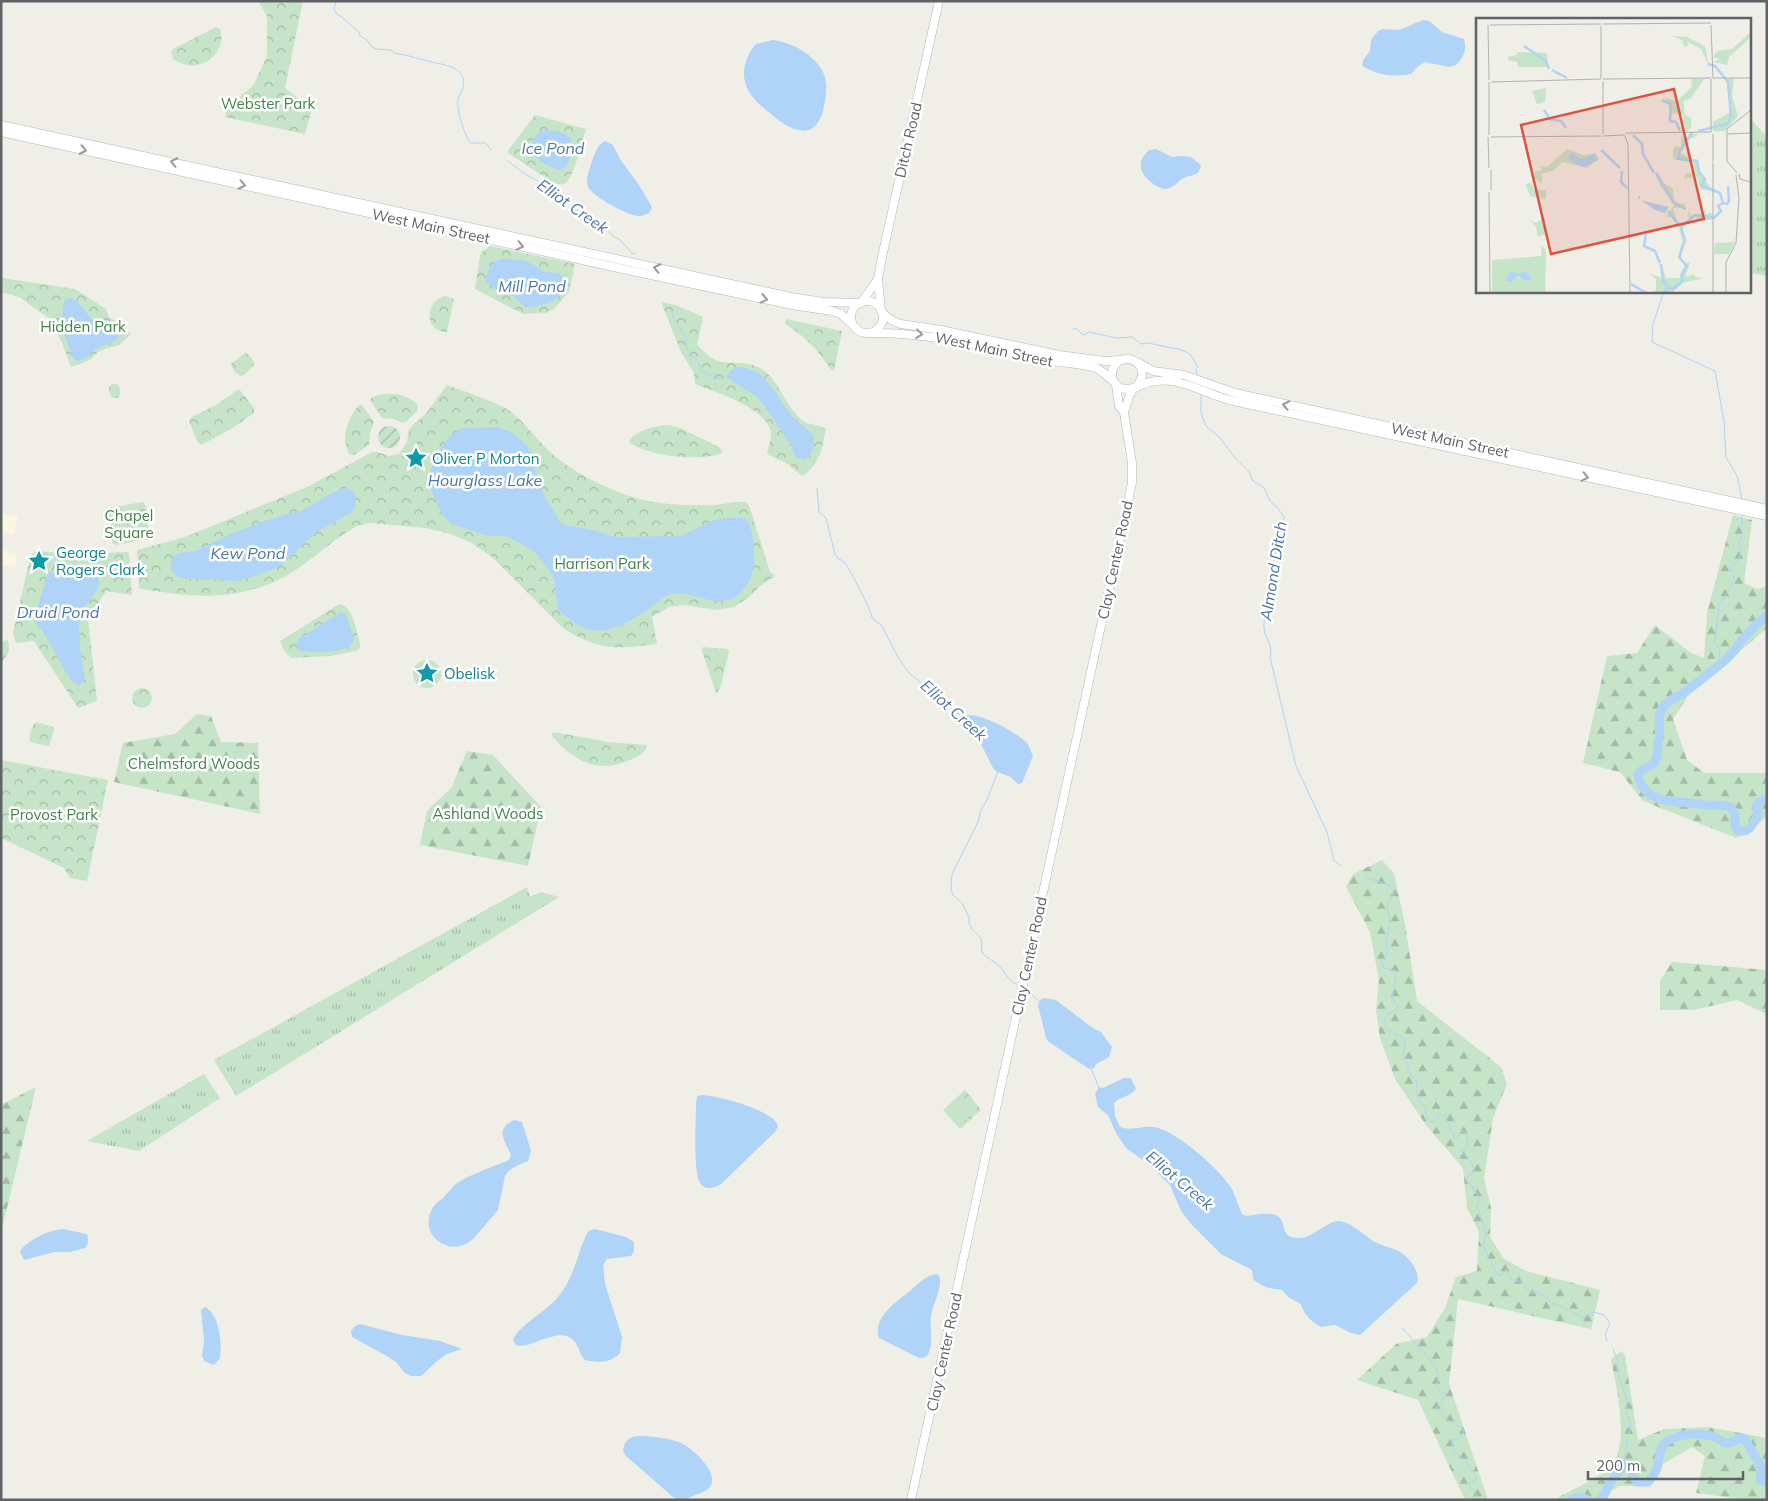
<svg xmlns="http://www.w3.org/2000/svg" width="1768" height="1501" viewBox="0 0 1768 1501" font-family="Mulish,sans-serif">
<style>
.commercial{fill:#fbf6e1}
.grass{fill:url(#grass-tufts)}
.forest{fill:url(#forest-firs)}
.park{fill:url(#park-crowns)}
.garden{fill:url(#garden-furrows)}
.pitch{fill:#c6e4c8}
.water{fill:#afd4f7}
.lines{fill:none;stroke-linecap:round;stroke-linejoin:round}
.stream{stroke:#afd4f7;stroke-width:1}
.river{stroke:#afd4f7;stroke-width:9}
.minor-casing{stroke:#b4b7ba;stroke-width:9}
.minor{stroke:#fff;stroke-width:8}
.oneway{stroke:#97999c}
.labels{text-anchor:middle;dominant-baseline:central;stroke-width:5;stroke-linejoin:round;paint-order:stroke}
.park-label{font-size:15px;fill:#3f8546;stroke:#fff}
.street-label{font-size:15px;fill:#5f6266;stroke:#fff}
.culture-label{font-size:15px;fill:#0d838f;stroke:#fff;text-anchor:start}
.water-label{font-size:16px;font-style:italic;fill:#4c75a9;stroke:#fff}
.inset-river{fill:none;stroke:#afd4f7;stroke-width:2.5}
.inset-road{fill:none;stroke:#b1b2af;stroke-width:1}
.view{fill:#da5643;fill-opacity:0.15;stroke:#da5643;stroke-width:2.5}
.inset-edge{fill:none;stroke:#5f6266;stroke-width:2.5}
</style>
<defs>
<pattern id="grass-tufts" width="24" height="20" patternUnits="userSpaceOnUse" patternTransform="scale(1.25)"><rect width="24" height="20" fill="#c6e4c8"/><path d="M3 7l-1-3M5 7V3M7 7l1-3M15 17l-1-3M17 17v-4M19 17l1-3" fill="none" stroke="#a4bca6"/></pattern>
<pattern id="forest-firs" width="22" height="20" patternUnits="userSpaceOnUse" patternTransform="scale(1.25)"><rect width="22" height="20" fill="#c6e4c8"/><path d="M5 1l3.5 6h-7zM16 11l3.5 6h-7z" fill="#a4bca6"/></pattern>
<pattern id="park-crowns" width="20" height="18" patternUnits="userSpaceOnUse" patternTransform="scale(1.25)"><rect width="20" height="18" fill="#c6e4c8"/><path d="M2 6a3 3 0 1 1 6 0M12 15a3 3 0 1 1 6 0" fill="none" stroke="#a4bca6"/></pattern>
<pattern id="garden-furrows" width="10" height="10" patternUnits="userSpaceOnUse" patternTransform="scale(1.25)"><rect width="10" height="10" fill="#c6e4c8"/><path d="M-1 1l2-2M0 10L10 0M9 11l2-2" fill="none" stroke="#a4bca6"/></pattern>
</defs>
<rect width="100%" height="100%" fill="#efeee7"/>
<path class="commercial" d="M1,513L18,517L14,535L1,532Z
M1,550L17,554L15,568L1,565Z"/>
<path class="grass" d="M1749,117L1767,137V276L1749,273Z
M527,887L530,897L541,892L559,897L236,1096L214,1060Z
M204,1074L220,1098L139,1151L87,1141Z"/>
<path class="forest" d="M1733,515L1752,520L1744,583L1757,589L1767,586V628L1688,696L1673,719L1687,760L1704,773H1767V816L1754,828L1736,838L1643,801L1620,772L1583,763L1607,656L1637,653L1655,625L1691,653L1704,658L1707,613Z
M197,714L211,716L221,742L258,743L260,814L114,782L123,743L175,734Z
M467,751L493,755L541,807L528,866L420,845L427,811L451,788Z
M1382,860L1394,874L1405,924L1417,1001L1501,1067L1507,1084L1493,1118L1484,1179L1491,1208L1490,1237L1504,1259L1526,1271L1600,1290L1591,1329L1458,1299L1449,1384L1488,1500H1465L1418,1400L1357,1380L1396,1344L1427,1337L1445,1308L1456,1277L1477,1271L1479,1232L1467,1208L1463,1168L1426,1125L1395,1079L1380,1038L1376,1010L1379,980L1370,932L1346,887L1353,874Z
M1672,962L1767,970V1014L1737,1000L1693,1010H1660V981Z
M36,1087L1,1233V1105Z
M1622,1351L1625,1356L1638,1440L1664,1429L1708,1427L1767,1438V1500H1748L1696,1493L1705,1456L1692,1447L1663,1464L1649,1486H1619L1597,1500H1554C1571,1490 1590,1482 1606,1471C1633,1451 1616,1387 1611,1359Z"/>
<path class="park" d="M258,1H303L285,88L312,109L305,134L225,117L227,107L253,86L267,56V16Z
M216,27L220,29C226,45 213,63 197,65C188,67 180,63 173,59L171,52L173,49Z
M535,115L586,129C582,140 574,180 564,184C560,185 556,183 552,182L507,152Z
M490,246L575,264L569,292L554,309L545,313L523,314L475,289L480,255L482,252Z
M2,278L75,289L106,309L109,317L117,322L131,334L119,345L105,349L98,352L90,360L71,367L62,343L50,319L19,297L1,292Z
M446,296L454,299L447,332C423,332 425,299 446,296Z
M661,302L676,305L703,317L697,345C702,349 706,355 712,358C728,368 744,357 763,370C781,382 788,414 807,423C813,425 820,426 826,428C822,448 821,464 802,476L788,464L767,454C768,448 772,438 771,431C763,406 717,393 695,384L694,373L681,352Z
M786,319L842,331L834,370H831C818,350 805,336 785,324Z
M245,353C249,354 254,360 254,365L245,374L240,376L234,371L231,364Z
M112,384H117C121,387 121,394 118,398H114L110,396L109,387Z
M447,385C465,392 495,401 510,411C525,422 534,437 547,449C569,471 610,491 640,499C662,505 694,506 716,505C726,504 736,501 746,502L750,508L770,572L775,576L760,586L749,597L734,607L717,610L684,605L669,607L652,617L657,644C616,649 599,651 563,628L491,556L470,542L447,533L425,528L370,523L357,526C333,539 314,559 291,573C253,596 212,599 169,593C159,591 148,591 139,588L137,550L185,537L307,487L372,452H377L389,456L399,454L407,442L409,429L427,412Z
M239,389L254,408V413L231,429L201,445L198,443L189,421L190,418L216,405Z
M382,394C396,393 407,395 418,405L417,411L406,422L402,423L394,419L382,418L370,400L372,397Z
M359,405H362L374,422L370,432L369,445L354,455L349,454C341,437 347,419 359,405Z
M669,425L680,428L719,447L722,451V453C701,462 646,456 629,442C633,431 657,425 669,425Z
M143,502L146,506L150,539L116,545L112,543L108,508Z
M37,551L78,554L127,552L129,553L132,595L106,591L88,619L97,701L78,708L34,641L16,643L13,633L30,558L33,553Z
M341,604C354,609 356,631 360,643V648L356,651L330,656L291,658L285,652L280,641L336,606Z
M7,639C11,648 9,655 1,662V643Z
M703,647L728,649L729,651L721,686L717,693H716L702,651Z
M413 674a14 14 0 1 1 28 0a14 14 0 1 1-28 0Z
M132 698a10 10 0 1 1 20 0a10 10 0 1 1-20 0Z
M36,722L53,727L54,730L49,746L30,742C29,737 31,725 36,722Z
M554,732L608,742L647,745C647,752 640,755 634,758C600,775 575,763 552,736V733Z
M1,760L108,780L87,881L70,878L64,868L1,838Z
M965,1090L981,1110L960,1129L943,1110Z"/>
<path class="garden" d="M378 437a11 11 0 1 1 22 0a11 11 0 1 1-22 0Z"/>
<path class="pitch" d="M963,1096L968,1102L954,1114L949,1108Z
M971,1105L976,1111L962,1123L957,1117Z"/>
<path class="water" d="M1423,20L1429,21L1442,32L1464,39C1467,50 1464,57 1456,65L1449,67L1424,62L1416,68L1411,74C1390,77 1381,76 1362,66L1363,60L1370,51L1371,40L1378,31L1383,29L1399,30Z
M773,40C794,43 813,54 823,72C828,81 826,97 824,106C817,142 793,133 771,114C765,109 757,103 752,96C739,80 743,59 756,44Z
M545,130C555,131 566,131 572,140C573,151 571,163 562,170C553,170 531,158 530,148C530,143 533,140 535,137C539,133 540,131 545,130Z
M605,141L613,145L620,159L639,185L652,207L650,212C647,214 643,216 639,216C629,216 593,197 588,187C585,179 590,168 592,161C595,153 597,145 605,141Z
M1156,149L1172,157L1180,156L1191,157L1201,165C1199,177 1192,174 1184,178C1178,181 1174,188 1167,189C1158,190 1141,176 1141,167C1140,160 1144,155 1149,150Z
M500,259L523,260L534,265L545,272L559,273C579,294 542,308 525,307L509,292L494,288L486,282C486,272 491,262 500,259Z
M72,298L76,300L91,318L115,333L119,337C113,345 105,343 98,348C90,352 88,359 78,361L74,360L61,325L64,302L67,299Z
M738,367C746,367 754,370 760,374C774,385 781,404 793,417C799,425 812,429 814,439C815,448 811,454 805,460L796,458L791,445L763,404L756,396L729,379L727,376L731,370Z
M499,427L513,433L528,447L544,495L559,520L565,525L592,530L615,537L680,536L715,520L728,518H745C753,526 754,546 754,558C755,579 741,603 717,601C702,600 687,591 672,594C663,596 656,604 649,609C614,631 592,644 558,609L554,578L540,557L529,548L506,536L485,535L452,524L443,516L431,491L429,483L431,469L442,446L449,437L459,430L466,428Z
M343,488H348L356,495L355,507L352,512L317,532L280,566L269,571L239,581L185,579L178,577L171,571V561L174,556L181,553L195,551L233,533L267,520L303,510L332,493Z
M48,572L84,577L93,575L98,577L99,584L97,590L81,612L79,631L81,657L85,677L81,685L78,686L71,680L43,632L35,623L36,613Z
M340,613L346,614L354,640L350,646C338,653 306,655 295,648L298,639Z
M966,715C983,714 1014,731 1026,742C1029,745 1031,751 1033,756L1022,783L1018,784L1011,777L997,772L993,768L979,740L961,724V718Z
M1044,998L1056,1000L1060,1003L1094,1029L1101,1032L1112,1047L1109,1057L1096,1064L1094,1068L1089,1069L1049,1042L1046,1038L1038,1005L1040,1000Z
M1124,1078H1131L1136,1089C1130,1097 1121,1096 1114,1103L1115,1116L1120,1127C1133,1132 1144,1124 1158,1128C1180,1134 1220,1170 1232,1189C1236,1197 1238,1206 1242,1214L1246,1216C1254,1215 1273,1211 1279,1217C1287,1225 1280,1237 1298,1238C1313,1239 1326,1221 1339,1221C1351,1222 1365,1236 1375,1242C1382,1246 1390,1247 1396,1250C1407,1255 1421,1270 1417,1283L1360,1335L1351,1333L1335,1325L1321,1327C1311,1321 1304,1315 1301,1304L1288,1297L1282,1290C1271,1289 1262,1287 1253,1279L1252,1270L1221,1254L1193,1226L1181,1211L1170,1185L1147,1163L1126,1148L1116,1133L1108,1115L1098,1107L1095,1094L1099,1087L1103,1088Z
M700,1095C716,1095 774,1110 778,1126L775,1132L721,1184C715,1188 705,1191 700,1183C693,1171 696,1120 696,1104L697,1097Z
M515,1120L522,1122L531,1151L528,1161C519,1165 510,1167 505,1176L498,1210L473,1239C451,1259 418,1236 432,1209C434,1205 439,1201 443,1198C447,1194 451,1188 456,1184C464,1177 497,1165 509,1160L511,1155C505,1141 494,1128 515,1120Z
M63,1229L87,1234C89,1239 88,1245 85,1248L70,1252H54L24,1260L20,1252C25,1241 51,1229 63,1229Z
M595,1229L626,1237L634,1242V1251L631,1256L607,1259L603,1265L605,1284L622,1337L620,1353C611,1363 598,1363 585,1360C579,1354 579,1345 573,1340C558,1325 531,1350 516,1345L513,1340C518,1326 548,1310 558,1297C574,1278 577,1255 587,1233L591,1230Z
M937,1274L940,1278C941,1292 933,1303 931,1316C929,1330 935,1343 927,1356L922,1358H919L879,1338C872,1317 897,1302 910,1291C918,1284 926,1275 937,1274Z
M205,1307C220,1315 222,1343 220,1358L214,1365L204,1361L202,1356L204,1341L201,1310Z
M360,1324L402,1335L440,1341L462,1349L447,1354L437,1361L421,1376H411L405,1373L396,1362L387,1356L352,1337L351,1331L355,1326Z
M638,1436C652,1436 668,1438 681,1443C692,1448 718,1471 711,1485C708,1491 701,1493 695,1495C687,1499 682,1501 673,1497L625,1455L623,1451C624,1441 629,1437 638,1436Z"/>
<g class="lines">
<path class="stream" d="M336,1L334,9L336,13L343,18L359,32L360,36L367,40L371,46L376,49L391,50L394,53C409,55 422,60 436,63C450,66 467,69 463,88C462,92 459,95 458,99C456,109 464,135 471,143H486L491,150
M508,161L525,174L536,180L541,185L561,197L570,206L605,228L614,237L619,239L632,253L635,254
M1664,291L1653,324L1652,342L1715,371L1724,422L1726,457L1737,476L1742,499
M671,311L676,322L686,338L688,351L695,357L702,371L715,379L729,377
M1073,329H1077L1083,335L1090,332L1116,338L1132,337L1141,344L1148,343L1182,350L1190,354L1198,367L1196,369L1197,375
M1201,394V413L1206,426L1220,438L1236,459L1250,473L1252,480L1264,488L1270,501L1277,507L1284,517L1283,526L1279,534C1275,565 1263,596 1264,628C1265,640 1274,644 1270,657L1296,766L1327,832L1334,861L1342,866
M817,488L819,512L826,518L835,554L838,559C842,560 842,560 845,563C850,570 872,611 872,618L882,626L899,659L909,673L964,718
M1718,665L1720,652L1715,642L1719,605L1730,589L1734,579L1730,567L1738,561L1741,550L1738,545L1742,533V513
M998,771L987,800L981,810L978,822L952,874L951,890L953,895L962,903L969,917V923L972,929L981,938L982,953C987,958 994,961 999,966C1006,972 1007,980 1017,985
M1365,877L1390,886L1394,891L1393,895L1387,904L1390,923L1386,941L1387,952L1382,962L1384,968L1396,971L1395,985L1392,997L1397,1007L1395,1010L1386,1015L1384,1021L1386,1029L1404,1038L1405,1040L1403,1059L1408,1064V1071L1416,1081L1418,1100L1425,1108L1428,1119L1433,1123L1440,1115H1445L1454,1138H1457L1463,1131L1467,1134L1468,1145L1462,1152L1463,1154C1470,1158 1474,1164 1473,1173L1467,1177V1180L1478,1195L1479,1200L1477,1207L1486,1231L1484,1247L1497,1274L1501,1275L1506,1270L1511,1280H1516L1521,1282L1528,1291L1540,1293L1553,1304L1561,1306L1580,1316L1584,1317L1594,1312L1604,1315L1610,1323L1605,1335L1607,1341
M1029,992L1041,1003
M1091,1068L1099,1088
M1402,1328L1427,1356L1438,1372C1439,1386 1432,1387 1446,1394L1436,1408L1447,1420L1463,1429L1464,1432L1458,1439L1453,1440L1452,1444C1456,1458 1459,1453 1465,1461C1469,1466 1471,1471 1476,1475V1480L1470,1482L1469,1485C1470,1492 1478,1493 1479,1500
M1613,1349L1618,1361L1617,1370L1626,1398L1627,1414L1631,1425L1629,1433
M1624,1465L1627,1440"/>
<path class="river" d="M1767,616C1752,626 1743,639 1733,652C1725,662 1713,670 1703,678C1697,683 1691,687 1685,692C1678,697 1668,700 1663,707C1658,714 1659,729 1660,737C1655,745 1660,754 1655,762C1651,768 1642,767 1638,774C1642,801 1669,802 1691,803C1698,804 1704,805 1711,805C1719,805 1724,804 1731,807L1735,814V827L1739,831H1745L1750,828L1758,815L1756,807L1759,802L1767,799
M1570,1500L1578,1497L1589,1500
M1599,1500L1603,1497L1610,1483L1624,1465H1629L1637,1482H1648C1663,1469 1656,1450 1665,1443C1677,1433 1700,1432 1715,1437C1718,1438 1721,1441 1725,1443C1730,1444 1736,1440 1739,1438L1745,1439L1762,1468L1760,1480L1767,1482"/>
<g class="minor-casing">
<path id="minor" d="M1,125L791,297L823,302L860,303
M1,132L623,269L792,305L832,311L841,314L856,328
M851 317a16 16 0 1 1 32 0a16 16 0 1 1-32 0Z
M861,303L878,279
M881,311L878,279L882,257L939,1
M882,313L893,321L901,324L941,330L1059,355L1105,361L1122,360
M870,333C929,332 985,347 1043,359C1059,363 1080,363 1096,368C1103,371 1108,377 1114,382
M1112 374a15 15 0 1 1 30 0a15 15 0 1 1-30 0Z
M1137,362L1153,371L1184,375L1235,393L1767,509
M1137,387C1171,369 1200,393 1233,401L1767,516
M1124,412L1130,394L1134,388
M911,1500L1132,483V463L1124,412L1119,406L1116,385"/>
</g>
<use href="#minor" class="minor"/>
</g>
<defs><path id="oneway-chevron" d="M-2-3.5L2.5 0L-2 3.5" fill="none" stroke-width="1.6" stroke-linecap="round" stroke-linejoin="round" transform="scale(1.25)"/></defs>
<g class="oneway">
<use href="#oneway-chevron" transform="translate(83 150) rotate(12)"/>
<use href="#oneway-chevron" transform="translate(174 162) rotate(-168)"/>
<use href="#oneway-chevron" transform="translate(242 185) rotate(12)"/>
<use href="#oneway-chevron" transform="translate(520 246) rotate(13)"/>
<use href="#oneway-chevron" transform="translate(657 268) rotate(-168)"/>
<use href="#oneway-chevron" transform="translate(764 299) rotate(13)"/>
<use href="#oneway-chevron" transform="translate(919 334) rotate(6)"/>
<use href="#oneway-chevron" transform="translate(1286 405) rotate(-168)"/>
<use href="#oneway-chevron" transform="translate(1585 477) rotate(12)"/>
</g>
<defs>
<g id="sight-bare" transform="scale(1.725)"><path d="M0-6L1.8-2.2L6-1.7L2.9 1.2L3.7 5.4L0 3.3L-3.7 5.4L-2.9 1.2L-6-1.7L-1.8-2.2Z" fill="#0f9aa8" stroke="#fff" stroke-width="2.5" paint-order="stroke"/></g>
</defs>
<g fill-rule="evenodd">
<use href="#sight-bare" x="416" y="458"/>
<use href="#sight-bare" x="39" y="561"/>
<use href="#sight-bare" x="427" y="673"/>
</g>
<g class="labels">
<g class="park-label">
<text x="268" y="103">Webster Park</text>
<text x="83" y="326">Hidden Park</text>
<text x="129" y="515">Chapel<tspan x="129" dy="17">Square</tspan></text>
<text x="602" y="563">Harrison Park</text>
<text x="194" y="763">Chelmsford Woods</text>
<text x="488" y="813">Ashland Woods</text>
<text x="54" y="814">Provost Park</text>
</g>
<g class="street-label">
<text transform="translate(908 140) rotate(-77)">Ditch Road</text>
<text transform="translate(431 226) rotate(12)">West Main Street</text>
<text transform="translate(994 349) rotate(12)">West Main Street</text>
<text transform="translate(1450 440) rotate(12)">West Main Street</text>
<text transform="translate(1115 560) rotate(-78)">Clay Center Road</text>
<text transform="translate(1029 956) rotate(-78)">Clay Center Road</text>
<text transform="translate(944 1352) rotate(-78)">Clay Center Road</text>
</g>
<g class="culture-label">
<text x="432" y="458">Oliver P Morton</text>
<text x="56" y="552">George<tspan x="56" dy="17">Rogers Clark</tspan></text>
<text x="444" y="673">Obelisk</text>
</g>
<g class="water-label">
<text x="553" y="148">Ice Pond</text>
<text transform="translate(573 206) rotate(35)">Elliot Creek</text>
<text x="532" y="286">Mill Pond</text>
<text x="485" y="480">Hourglass Lake</text>
<text x="248" y="553">Kew Pond</text>
<text transform="translate(1273 571) rotate(-81)">Almond Ditch</text>
<text x="58" y="612">Druid Pond</text>
<text transform="translate(954 710) rotate(42)">Elliot Creek</text>
<text transform="translate(1180 1180) rotate(40)">Elliot Creek</text>
</g>
</g>
<g transform="translate(1476 18)">
<rect width="275" height="275" fill="#efeee7"/>
<path d="M275,14V19L253,39L251,47L237,44L244,41L237,39L241,33L256,31ZM215,61H228L215,80L208,83V96L215,100V109L210,115L206,95L194,96L192,85L196,87L189,80L201,83L216,69Z" fill="#c6e4c8"/>
<path d="M209,6V18L229,28L233,48L225,31L210,23L213,28L208,29L206,22L196,18L209,19ZM41,34L71,35L72,49H42L41,44L32,42V39L41,37ZM70,70L69,84L61,86L56,73ZM213,116H223L211,123L204,135L222,143L224,154L236,173L225,171L220,158L208,161L209,156L218,155V145L197,141V131L200,128L205,129V117L208,122ZM181,153L187,165L197,170L198,184L209,186V190H197L203,209L195,199H190L198,187L185,169L179,156ZM212,191L215,198L236,195V202H221L220,198L207,209V225L203,211L213,202ZM69,200V216L62,219L60,209L53,201L59,205ZM259,224L253,236H238L239,225ZM205,226L207,227L205,241L210,246L214,244L209,259L218,256L219,259L228,260L206,265L197,274L176,275L180,272V261L174,256L186,260L185,246L190,260H204L209,249L203,238Z" fill="#c6e4c8"/>
<path d="M249,61H258L256,78L262,98L249,113H237V104L253,95V68ZM91,131L108,137L119,135L123,141L111,150L87,144L78,152L66,156V166L60,161L56,164L59,154L66,152L64,148L71,149ZM55,165L58,172H70V181L55,179L49,166ZM66,228L70,232L69,275H16V242L65,238Z" fill="#c6e4c8"/>
<path d="M96,134L104,141L119,136L121,142L107,149L92,141ZM164,177V182L193,189L189,195L179,192L162,180ZM35,253L42,256L51,254L56,261L49,263L42,257L36,264L29,263Z" fill="#afd4f7"/>
<path class="inset-river" d="M48,28L70,43L73,51M76,52L91,60M186,82L195,86L194,103L200,104L204,113M68,92L74,101L85,103L90,110M222,113L251,106L255,99L252,64L239,48L232,46M157,117L166,126L167,136L178,155M125,132L144,150M146,153L145,164L151,170M180,155L198,185L210,191M247,185L251,186L253,183L252,168M192,193L205,209M170,215L168,228L179,233L184,245M185,246L187,262L192,269M155,266L170,275M187,275L192,269L197,271L207,263L205,257L211,248L203,239L209,222L205,209L219,197L238,200L245,193L242,188L247,185L244,175L225,167L229,161L223,154L221,143L202,141L203,135L216,114"/>
<path class="inset-road" d="M127,6L235,5M12,7L13,62M14,7L125,6M235,7L237,60M125,60V8M237,60H275M127,61L235,60M127,63V116M13,64V117M15,64L125,61M235,114V61M150,115L235,114M237,116V144M252,116L274,115M127,118L149,117M149,118L152,126L154,275M12,119L13,150M15,119L125,118M15,152V172M261,155L251,143V111L275,92M263,156L264,161L275,164M13,174L14,275M237,275V145M250,275V244L260,225L263,180L260,157"/>
<path class="view" d="M198,71L228,201L75,236L45,107Z"/>
<rect width="275" height="275" class="inset-edge"/>
</g>
<rect width="1768" height="1501" fill="none" stroke="#5f6266" stroke-width="5"/>
<path d="M1588 1471v8h155v-8" fill="none" stroke="#5f6266" stroke-width="2.5"/>
<text x="1596" y="1471" font-size="15" fill="#5f6266" stroke="#ffffff" stroke-width="4" paint-order="stroke">200 m</text>
</svg>
